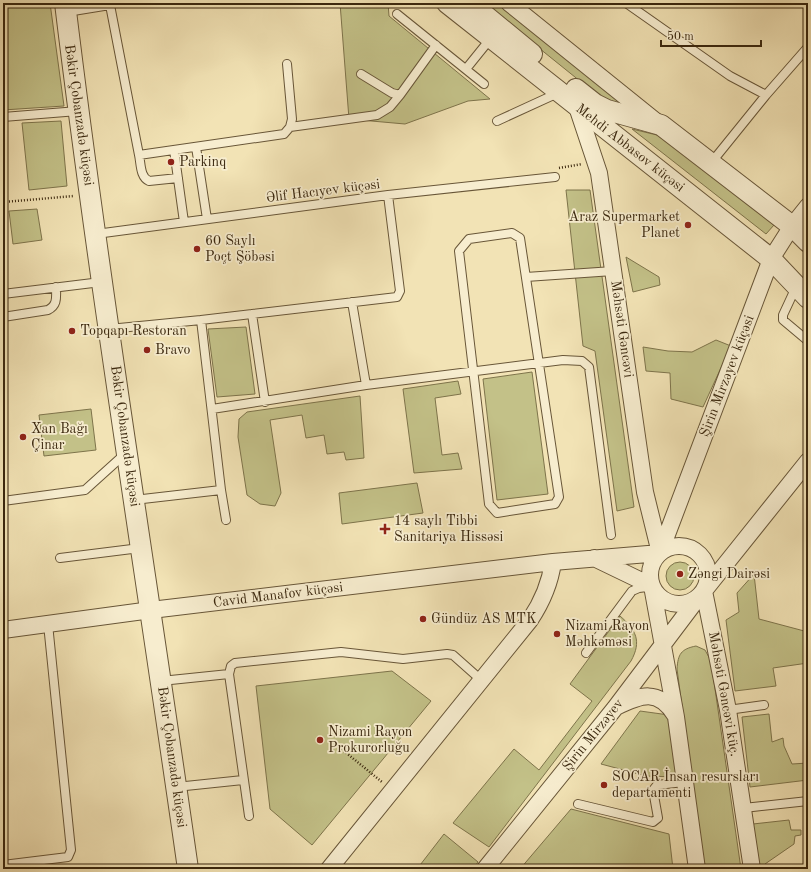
<svg xmlns="http://www.w3.org/2000/svg" width="811" height="872" viewBox="0 0 811 872" font-family="'Old Standard TT',serif">
<style>
.green{fill:#c3c188;stroke:#7e744b}
.lines{fill:none;stroke-linecap:round;stroke-linejoin:round}
.service-casing{stroke:#685638;stroke-width:10}
.minor-casing{stroke:#685638;stroke-width:18}
.tertiary-casing{stroke:#685638;stroke-width:22}
.path{stroke:#3a270e;stroke-width:2.5;stroke-dasharray:1 2;stroke-linecap:butt}
.service{stroke:#f7edcf;stroke-width:8}
.minor{stroke:#f7edcf;stroke-width:16}
.tertiary{stroke:#f7edcf;stroke-width:20}
.poi-dot{fill:#8f2418;stroke:#f7edcf;stroke-width:1.5}
.labels{text-anchor:middle;dominant-baseline:central;stroke-width:3.5;stroke-linejoin:round;paint-order:stroke}
.street-label{font-size:14px;fill:#3a270e;stroke:#f7edcf}
.poi-label{font-size:14px;fill:#3a270e;stroke:#f7edcf;text-anchor:start}
</style>
<rect width="100%" height="100%" fill="#f2e3b5"/>
<filter id="stains"><feTurbulence type="fractalNoise" baseFrequency=".005" numOctaves="4"/><feColorMatrix values="0 0 0 0 .2 0 0 0 0 .09 0 0 0 0 .02 0 0 0 .5 -.17"/></filter>
<radialGradient id="worn" r=".72"><stop offset=".6" stop-color="#630" stop-opacity="0"/><stop offset="1" stop-color="#630" stop-opacity=".3"/></radialGradient>
<path class="green" d="M3,3H50L64,106L3,110Z
M340,3H388L389,16L490,99L468,101L405,124L349,119Z
M483,3H496L625,106L601,98Z
M61,121L67,186L29,190L22,123Z
M632,129L661,136L774,225L766,234Z
M566,190H590L634,507L617,511L595,351L583,346Z
M37,209L42,240L13,244L9,211Z
M626,257L659,277L660,285L633,292Z
M246,327L255,394L217,397L208,329Z
M716,340L731,346L703,407L671,399L670,373L646,371L643,347L668,351L692,352Z
M532,372L548,494L497,500L483,379Z
M458,381L461,394L435,398L442,455L458,453L462,469L414,473L403,389Z
M360,396L364,458L346,460L344,452L327,454L324,435L306,438L302,415L270,420L281,493L275,506L260,504L247,495L238,437L239,419L247,412Z
M91,409L96,450L44,456L39,415Z
M417,483L423,513L342,524L339,493Z
M666 576a14 14 0 1 1 28 0a14 14 0 1 1-28 0Z
M754,574L759,619L808,632V663L773,668L776,686L735,691L726,620L739,612L737,593Z
M620,616C636,630 642,641 631,661L489,847L453,823L514,749L539,770L592,701L570,684Z
M696,646L705,650L711,661L741,869H704L677,669C678,654 681,649 696,646Z
M392,671L431,701L312,845L270,809L256,686Z
M640,711L669,715L677,777L646,776L601,764Z
M769,714L772,742L783,738L784,746L792,764L808,763V780L750,787L742,717Z
M571,809L669,834L673,869H520Z
M789,820L791,830H801V835L795,836L794,844L765,864L766,869H759L753,824Z
M444,834L478,862L473,869H417Z"/>
<g class="lines">
<g class="service-casing">
<path id="service" d="M626,3L730,76L766,95
M110,5L139,155L284,134L290,127L292,119L287,64
M67,12L110,5L111,3
M397,14L484,84
M466,69L491,38
M361,74L392,93L400,95L436,45
M3,117L78,111
M497,121L558,93
M290,127L377,115L390,107L400,95
M196,147L207,219
M174,150L184,222
M139,155C141,164 140,177 149,181L178,178
M711,163L766,95L808,47
M512,233L520,238L559,497L555,504L497,513L489,504L459,251L469,239Z
M96,234L388,195L555,177
M526,277L613,271
M796,287L783,315V320L808,341
M3,294L101,282
M352,302L366,385
M252,314L265,402
M3,317L48,310C58,305 56,297 56,287
M109,329L201,320L397,297L400,291L388,195
M212,409L366,385L563,360L582,361L589,367L611,535
M221,490L226,520
M134,500L221,490L201,320
M3,501L85,490L126,453
M60,558L140,548
M586,653L632,591L639,588L647,587
M161,681L229,674
M728,710L764,705
M176,787L243,780
M578,804L653,822L658,818L653,790L657,785L684,782
M744,808L808,801
M249,816L229,674L231,666L235,663L341,652L403,659L447,654L453,655L480,679
M3,865L68,857L71,850L48,624"/>
</g>
<g class="minor-casing">
<path id="minor" d="M509,3L658,123
M577,107L599,173L645,492L660,553
M650 575a29 29 0 1 1 58 0a29 29 0 1 1-58 0Z
M660,553L771,259L792,226L808,206
M594,558L652,586L676,717L697,869
M3,630L151,610L553,562L660,553
M616,707C641,695 658,688 675,715
M329,869L530,620C542,602 550,584 553,562
M485,869L615,708L698,598
M752,869L728,710L704,591L808,461"/>
</g>
<g class="tertiary-casing">
<path id="tertiary" d="M65,3C100,292 147,580 188,869
M447,3L771,259L808,298
M470,3L532,54
M576,89L595,104L607,110L661,125L792,226L808,242"/>
</g>
<path class="path" d="M559,168L582,164
M3,202L74,196
M339,747L382,782
M783,869L808,867"/>
<use href="#service" class="service"/>
<use href="#minor" class="minor"/>
<use href="#tertiary" class="tertiary"/>
</g>
<g class="poi-dot">
<circle cx="171" cy="162" r="4"/>
<circle cx="688" cy="225" r="4"/>
<circle cx="197" cy="249" r="4"/>
<circle cx="72" cy="331" r="4"/>
<circle cx="147" cy="350" r="4"/>
<circle cx="23" cy="437" r="4"/>
<path d="M383 523h4v4h4v4h-4v4h-4v-4h-4v-4h4z"/>
<circle cx="680" cy="574" r="4"/>
<circle cx="423" cy="619" r="4"/>
<circle cx="557" cy="634" r="4"/>
<circle cx="320" cy="740" r="4"/>
<circle cx="604" cy="785" r="4"/>
</g>
<g class="labels">
<g class="street-label">
<text transform="translate(79 115) rotate(82)">Bəkir Çobanzadə küçəsi</text>
<text transform="translate(630 148) rotate(38)">Mehdi Abbasov küçəsi</text>
<text transform="translate(323 191) rotate(-7)">Əlif Hacıyev küçəsi</text>
<text transform="translate(622 329) rotate(82)">Məhsəti Gəncəvi</text>
<text transform="translate(727 376) rotate(-69)">Şirin Mirzəyev küçəsi</text>
<text transform="translate(125 436) rotate(82)">Bəkir Çobanzadə küçəsi</text>
<text transform="translate(278 595) rotate(-7)">Cavid Manafov küçəsi</text>
<text transform="translate(724 694) rotate(80)">Məhsəti Gəncəvi küç.</text>
<text transform="translate(593 735) rotate(-51)">Şirin Mirzəyev</text>
<text transform="translate(172 757) rotate(82)">Bəkir Çobanzadə küçəsi</text>
</g>
<g class="poi-label">
<text x="179" y="162">Parkinq</text>
<text x="680" y="217" text-anchor="end">Araz Supermarket<tspan x="680" dy="16">Planet</tspan></text>
<text x="205" y="241">60 Saylı<tspan x="205" dy="16">Poçt Şöbəsi</tspan></text>
<text x="80" y="331">Topqapı Restoran</text>
<text x="155" y="350">Bravo</text>
<text x="31" y="429">Xan Bağı<tspan x="31" dy="16">Çinar</tspan></text>
<text x="394" y="521">14 saylı Tibbi<tspan x="394" dy="16">Sanitariya Hissəsi</tspan></text>
<text x="688" y="574">Zəngi Dairəsi</text>
<text x="431" y="619">Gündüz AS MTK</text>
<text x="565" y="626">Nizami Rayon<tspan x="565" dy="16">Məhkəməsi</tspan></text>
<text x="328" y="732">Nizami Rayon<tspan x="328" dy="16">Prokurorluğu</tspan></text>
<text x="612" y="777">SOCAR İnsan resursları<tspan x="612" dy="16">departamenti</tspan></text>
</g>
</g>
<rect width="811" height="872" fill="none" stroke="#f2e3b5" stroke-width="16"/>
<rect x="4" y="4" width="803" height="864" fill="none" stroke="#3a270e" stroke-width="2"/>
<rect x="8" y="8" width="795" height="856" fill="none" stroke="#3a270e"/>
<path d="M661 40v6h100v-6" fill="none" stroke="#3a270e" stroke-width="2"/>
<text x="667" y="40" font-size="12" fill="#3a270e" stroke="#f7edcf" stroke-width="3" paint-order="stroke">50 m</text>
<rect width="100%" height="100%" filter="url(#stains)"/>
<rect width="100%" height="100%" fill="url(#worn)"/>
</svg>
